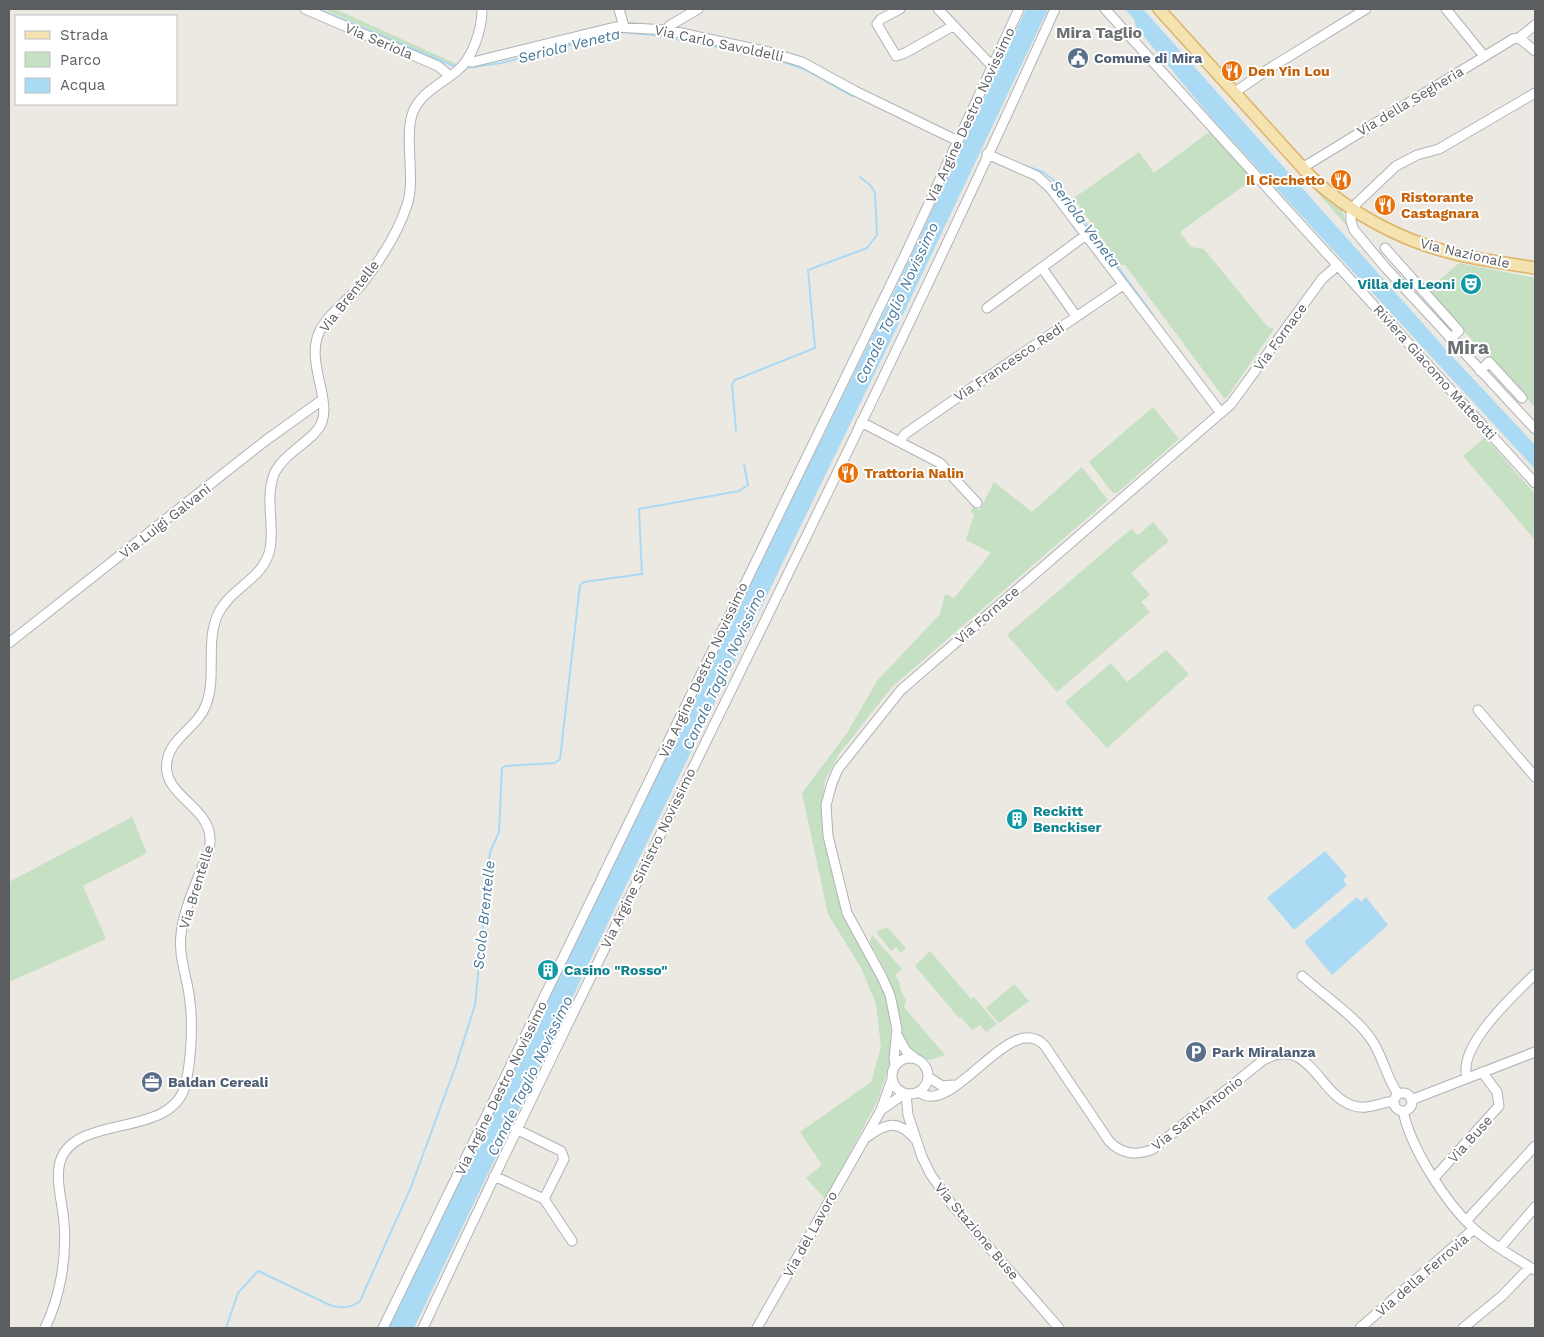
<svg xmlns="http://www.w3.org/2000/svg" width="1544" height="1337" viewBox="0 0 1544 1337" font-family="'Work Sans',sans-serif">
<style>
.green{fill:#c5e0c2}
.water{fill:#abdaf4}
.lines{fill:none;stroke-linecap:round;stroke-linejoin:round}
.stream{stroke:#abdaf4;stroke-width:2}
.minor-casing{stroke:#b0b3b6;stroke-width:11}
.major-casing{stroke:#dfb368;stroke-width:14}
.minor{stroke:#fff;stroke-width:9}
.major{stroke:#f4e3af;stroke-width:11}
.labels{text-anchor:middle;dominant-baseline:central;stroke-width:4;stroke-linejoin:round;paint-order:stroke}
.street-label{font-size:14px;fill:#5b5e61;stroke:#fff}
.service-label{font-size:14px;font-weight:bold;fill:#4e5e75;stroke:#fff;text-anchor:start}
.food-label{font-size:14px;font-weight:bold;fill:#c56008;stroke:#fff;text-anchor:start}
.culture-label{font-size:14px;font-weight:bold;fill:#0d838f;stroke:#fff;text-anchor:start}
.water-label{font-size:15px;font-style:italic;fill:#47789b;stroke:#fff}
.quarter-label{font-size:16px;font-weight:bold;fill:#6c7073;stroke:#fff}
.district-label{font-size:19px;font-weight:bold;fill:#6c7073;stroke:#fff}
</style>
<rect width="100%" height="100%" fill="#ece9e3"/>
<path class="green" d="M323,9H335L459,65L456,67Z
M1209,132L1253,179L1180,232L1191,247L1204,249L1267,326L1274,329L1227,397L1224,398L1125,265H1119L1114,259V256L1074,198L1139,152L1154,173Z
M1306,180L1342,210L1348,227Z
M1459,263L1535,278V407L1486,356L1428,290Z
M1153,407L1179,439L1117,493L1112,492L1089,462Z
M1485,437L1535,494V540L1463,456Z
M1082,467L1108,500L892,687L839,754L825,780L822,807L823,834L837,892L843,912L881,983L886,997L890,1015L892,1057L878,1100L825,1199L806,1178L822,1165L800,1132L871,1082L881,1047L876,1004L861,968L828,914L802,793L847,733L877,681L940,614L945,594L954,598L991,553L966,540L974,515L971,511L974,506L979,511L994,482L1032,512Z
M1153,522L1169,541L1131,573L1150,595L1141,602L1150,612L1057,692L1007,635L1131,529L1138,535Z
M1166,650L1189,674L1107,748L1065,702L1111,663L1127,682Z
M132,817L147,853L83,886L106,939L9,982V882Z
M887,927L906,948L901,953L896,947L891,951L876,932Z
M872,935L902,969L895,975C901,983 900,992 906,1000L904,1007L945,1055L930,1060C893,1050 902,1014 891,985C886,970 878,957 870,943Z
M930,951L971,999L974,997L997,1024L986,1032L980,1025L972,1030L961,1017L959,1018L915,966Z
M1014,984L1029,1001L999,1023L986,1008Z"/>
<path class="water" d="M1026,9H1048L889,344L619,900L414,1328H388L766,552L895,290Z
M1125,9H1143L1450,354L1535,445V469L1215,122L1136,27L1134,19Z
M1325,851L1347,876L1343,880L1347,885L1294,930L1267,898Z
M1357,897L1361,902L1366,897L1388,925L1332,975L1306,944L1305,941Z"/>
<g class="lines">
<path class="stream" d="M318,9L456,67
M466,68L501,63L620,32L654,35L770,57L806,70L852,96
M1026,166L1043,172L1056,182L1153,315
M736,431L732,384L735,380L815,348L808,270L867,248L877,235L875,193L871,186L860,177
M226,1328L238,1293L258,1271L332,1306C343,1308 352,1308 360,1301L411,1187L455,1068L475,1005L490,852L499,832L502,768L505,766L555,763L560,759L580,585L584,582L642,574L639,509L739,491L748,485L744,464"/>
<g class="minor-casing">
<path id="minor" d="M305,9L438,66L450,76
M619,9L624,27
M900,9L881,19L877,24L896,56L905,53L953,26
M938,9L992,66
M1105,9L1535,483
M1446,9L1484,56
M667,30L669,26L698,9
M1519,38L1535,25
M466,61L473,62L615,27L667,30L769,52L802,62L855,91L958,141
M1235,92L1267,70L1366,9
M1535,93L1439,149L1417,155L1396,166L1357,203L1351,214V221L1354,230L1385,267L1535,429
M987,154L1037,176L1051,189L1221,413
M1302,168L1513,39L1519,38L1535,51
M1385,248L1459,331L1450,339
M1042,268L1076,316
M987,308L1086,235
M1480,371L1489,362L1522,398
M861,422L940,463L977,503
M899,442L905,434L951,402L1123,285
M9,643L265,441L322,400
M1478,710L1535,777
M1302,976C1322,994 1357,1018 1371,1039C1383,1056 1386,1077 1398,1094
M897,1035L906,1051L915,1058
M892 1076a18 18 0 1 1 36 0a18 18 0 1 1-36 0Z
M895,1065L894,1059L897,1029L890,995L882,977L847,913L828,836L826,805L832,783L838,769L901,690L1231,404L1322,279L1338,265
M928,1077L942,1086L953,1085
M1467,1078C1457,1046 1515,994 1535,974
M919,1092C953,1119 1011,1007 1045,1046L1109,1141C1121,1154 1137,1156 1153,1149L1262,1061C1308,1033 1319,1094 1351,1105C1366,1111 1379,1103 1394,1101
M1394 1102a9 9 0 1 1 18 0a9 9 0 1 1-18 0Z
M906,1094L908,1115L922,1157L931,1175L953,1206L1059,1328
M1411,1100L1535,1052
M881,1110L904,1094
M1403,1111C1411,1149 1446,1203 1474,1229C1492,1245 1515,1258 1535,1270
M867,1137C886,1123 898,1119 915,1139
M494,1176L544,1199L564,1159L561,1151L516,1129
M1434,1178L1499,1106L1497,1092L1482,1072
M544,1199L572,1241
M1466,1221L1535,1146
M1500,1248L1535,1207
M45,1328C60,1297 67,1258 64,1223C63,1205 55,1180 60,1162C74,1113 171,1139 185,1086C191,1064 193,1025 190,1002C188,979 178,957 181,934C183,914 192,893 199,875C204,863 211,851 210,838C209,806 161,795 167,761C171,737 198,727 206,705C217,676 205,642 218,614C231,587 264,579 270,549C275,523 264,497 275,472C286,451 315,440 322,422C330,400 309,365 317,338C324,316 347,302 361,285C379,262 398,233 407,205C417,178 401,129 416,106C425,91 443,82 457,71C473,58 482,29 482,9
M383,1328L907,251L1019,9
M423,1328C629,886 855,454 1055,9
M757,1328L881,1110L892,1079
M1360,1328L1474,1229
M1463,1328L1502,1296L1530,1267"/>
</g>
<g class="major-casing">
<path id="major" d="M1159,9L1311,177C1349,212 1398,239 1448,252C1477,260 1506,263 1535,268"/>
</g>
<use href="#minor" class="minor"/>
<use href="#major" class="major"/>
</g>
<defs>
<g id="civic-disc" transform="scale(1.125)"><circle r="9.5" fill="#5c6f8a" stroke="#fff"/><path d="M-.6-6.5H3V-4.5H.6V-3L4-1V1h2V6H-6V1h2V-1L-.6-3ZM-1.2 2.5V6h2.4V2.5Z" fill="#fff"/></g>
<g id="restaurant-disc" transform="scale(1.125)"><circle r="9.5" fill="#e8710a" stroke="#fff"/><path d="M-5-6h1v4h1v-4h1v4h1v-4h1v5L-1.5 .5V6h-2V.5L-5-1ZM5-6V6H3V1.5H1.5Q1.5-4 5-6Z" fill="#fff"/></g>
<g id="theatre-disc" transform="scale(1.125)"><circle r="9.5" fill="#0f9aa8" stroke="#fff"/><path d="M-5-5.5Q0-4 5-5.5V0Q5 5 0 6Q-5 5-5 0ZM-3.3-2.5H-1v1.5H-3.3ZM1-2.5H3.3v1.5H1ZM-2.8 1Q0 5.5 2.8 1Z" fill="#fff"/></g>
<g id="building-disc" transform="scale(1.125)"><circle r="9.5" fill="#0f9aa8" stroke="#fff"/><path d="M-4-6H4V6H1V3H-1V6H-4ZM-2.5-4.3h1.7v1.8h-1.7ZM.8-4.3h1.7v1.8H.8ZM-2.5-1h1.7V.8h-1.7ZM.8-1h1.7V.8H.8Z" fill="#fff"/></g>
<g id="parking-disc" transform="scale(1.125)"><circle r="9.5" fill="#5c6f8a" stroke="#fff"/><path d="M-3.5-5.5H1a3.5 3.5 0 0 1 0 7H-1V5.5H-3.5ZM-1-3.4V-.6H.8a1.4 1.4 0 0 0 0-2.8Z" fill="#fff"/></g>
<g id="office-disc" transform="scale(1.125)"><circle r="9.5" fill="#5c6f8a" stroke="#fff"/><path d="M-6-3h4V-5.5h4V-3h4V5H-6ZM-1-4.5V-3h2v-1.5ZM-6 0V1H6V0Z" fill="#fff"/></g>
</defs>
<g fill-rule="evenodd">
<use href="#civic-disc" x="1078" y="58"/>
<use href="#restaurant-disc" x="1232" y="71"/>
<use href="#restaurant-disc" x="1341" y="180"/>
<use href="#restaurant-disc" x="1385" y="205"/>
<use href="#theatre-disc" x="1471" y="284"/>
<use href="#restaurant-disc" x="848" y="473"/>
<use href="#building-disc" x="1017" y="819"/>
<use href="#building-disc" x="548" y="970"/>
<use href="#parking-disc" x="1196" y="1052"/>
<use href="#office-disc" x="152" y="1082"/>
</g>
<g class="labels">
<g class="street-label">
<text transform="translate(379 41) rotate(23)">Via Seriola</text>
<text transform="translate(719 43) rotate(12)">Via Carlo Savoldelli</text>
<text transform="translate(1410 101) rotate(-31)">Via della Segheria</text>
<text transform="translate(970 115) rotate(-65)">Via Argine Destro Novissimo</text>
<text transform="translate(1465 253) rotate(13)">Via Nazionale</text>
<text transform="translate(349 296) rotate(-52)">Via Brentelle</text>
<text transform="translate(1280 337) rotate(-54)">Via Fornace</text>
<text transform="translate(1009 362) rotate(-34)">Via Francesco Redi</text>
<text transform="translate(1435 372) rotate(48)">Riviera Giacomo Matteotti</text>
<text transform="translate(165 521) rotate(-38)">Via Luigi Galvani</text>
<text transform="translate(987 615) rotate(-41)">Via Fornace</text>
<text transform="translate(703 670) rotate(-65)">Via Argine Destro Novissimo</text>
<text transform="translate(648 858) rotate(-64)">Via Argine Sinistro Novissimo</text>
<text transform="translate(196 887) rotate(-73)">Via Brentelle</text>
<text transform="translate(501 1088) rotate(-64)">Via Argine Destro Novissimo</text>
<text transform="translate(1197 1113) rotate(-38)">Via Sant'Antonio</text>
<text transform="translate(1470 1139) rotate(-48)">Via Buse</text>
<text transform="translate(977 1231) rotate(50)">Via Stazione Buse</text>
<text transform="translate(810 1234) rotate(-61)">Via del Lavoro</text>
<text transform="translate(1422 1275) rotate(-41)">Via della Ferrovia</text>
</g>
<g class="service-label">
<text x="1094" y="58">Comune di Mira</text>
<text x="1212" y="1052">Park Miralanza</text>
<text x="168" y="1082">Baldan Cereali</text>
</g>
<g class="food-label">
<text x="1248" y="71">Den Yin Lou</text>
<text x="1325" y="180" text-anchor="end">Il Cicchetto</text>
<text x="1401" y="197">Ristorante<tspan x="1401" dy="16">Castagnara</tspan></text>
<text x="864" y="473">Trattoria Nalin</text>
</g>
<g class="culture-label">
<text x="1455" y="284" text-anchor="end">Villa dei Leoni</text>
<text x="1033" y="811">Reckitt<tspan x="1033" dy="16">Benckiser</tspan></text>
<text x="564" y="970">Casino "Rosso"</text>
</g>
<g class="water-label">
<text transform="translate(569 46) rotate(-14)">Seriola Veneta</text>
<text transform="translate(1085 224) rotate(53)">Seriola Veneta</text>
<text transform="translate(897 303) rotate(-65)">Canale Taglio Novissimo</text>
<text transform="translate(724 669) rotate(-65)">Canale Taglio Novissimo</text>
<text transform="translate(484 915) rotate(-84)">Scolo Brentelle</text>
<text transform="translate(530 1076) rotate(-64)">Canale Taglio Novissimo</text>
</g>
<g class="quarter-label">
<text x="1099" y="32">Mira Taglio</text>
</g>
<g class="district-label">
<text x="1468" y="347">Mira</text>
</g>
</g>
<rect width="1544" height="1337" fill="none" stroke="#5b5e61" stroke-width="20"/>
<rect x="15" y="15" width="162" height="90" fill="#ffffff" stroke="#bdbfc0"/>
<rect x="25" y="31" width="25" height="8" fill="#f4e3af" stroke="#bdbfc0"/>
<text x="60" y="40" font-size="15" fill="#5b5e61">Strada</text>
<rect x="25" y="52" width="25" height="15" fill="#c5e0c2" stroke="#bdbfc0"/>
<text x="60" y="65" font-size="15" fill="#5b5e61">Parco</text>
<rect x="25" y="78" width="25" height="15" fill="#abdaf4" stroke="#bdbfc0"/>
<text x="60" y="90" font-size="15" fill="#5b5e61">Acqua</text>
</svg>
